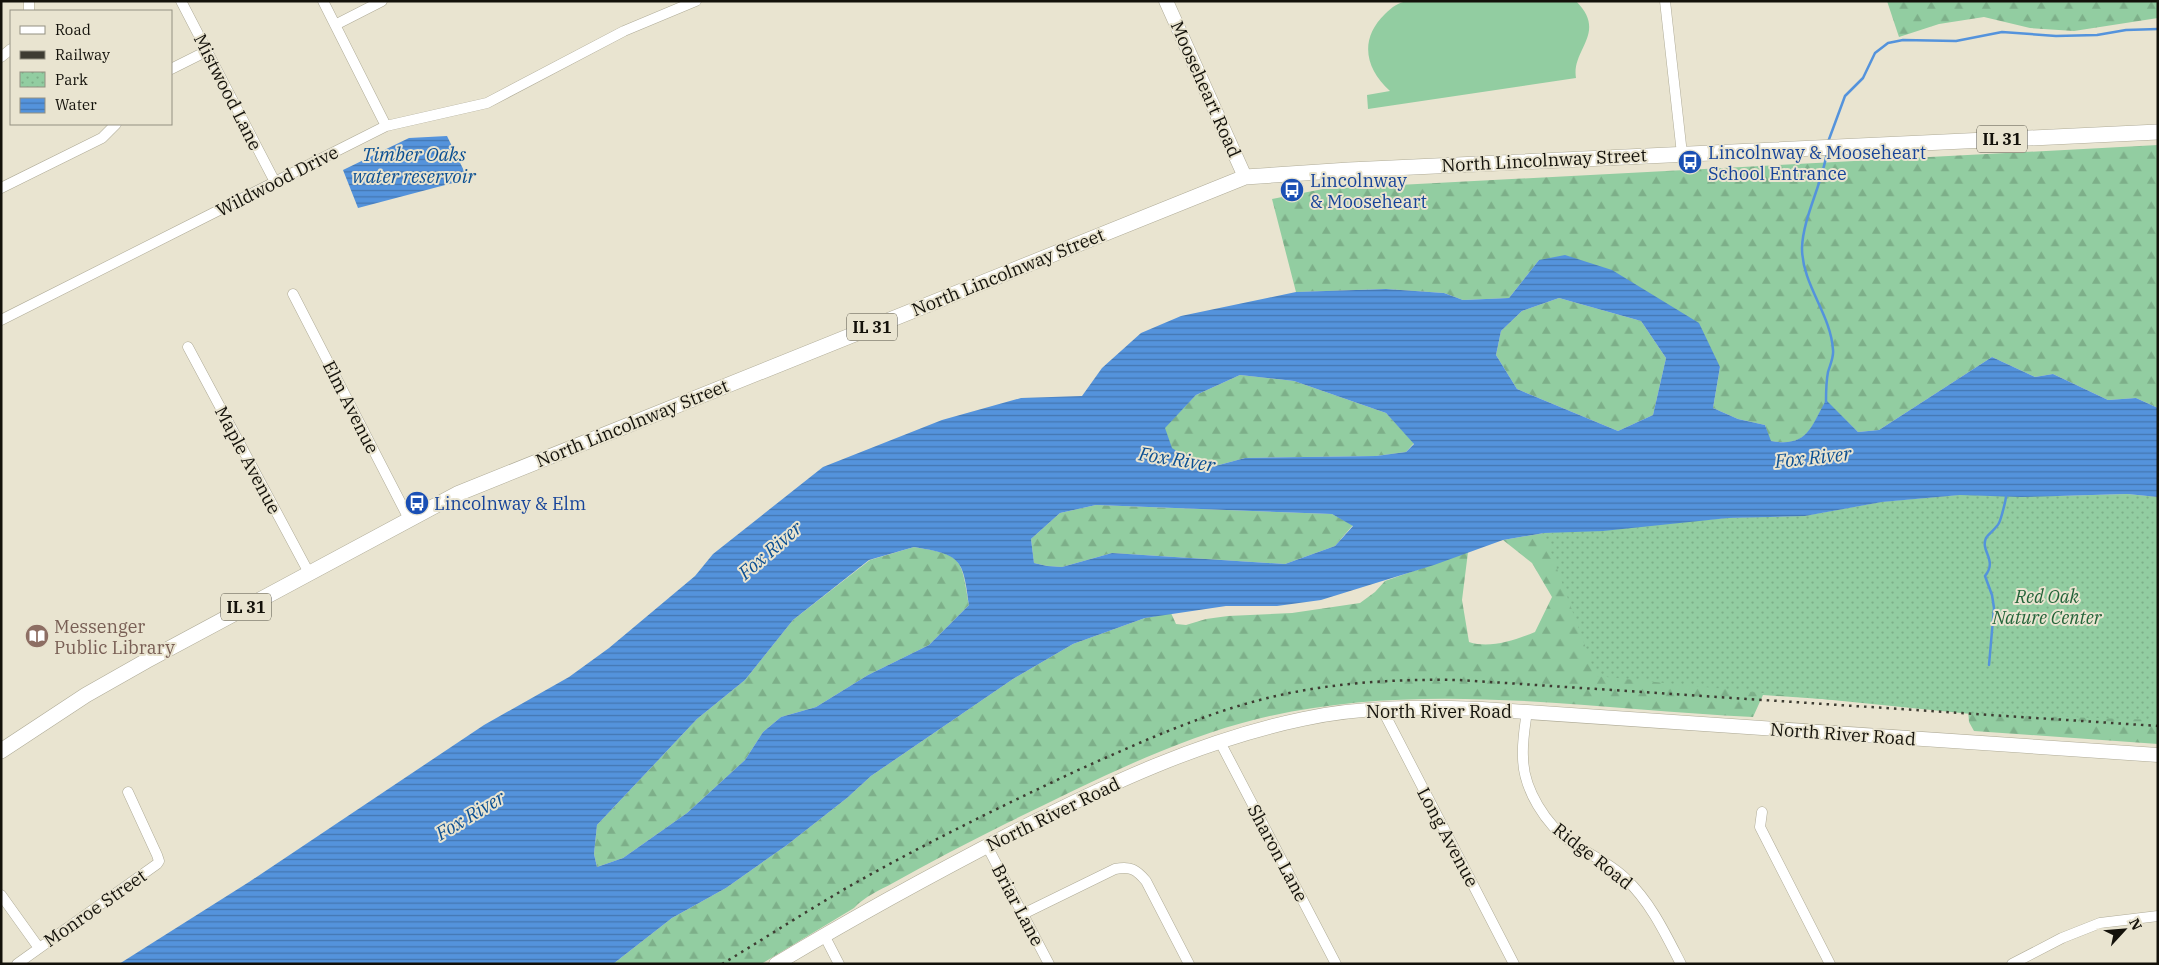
<svg xmlns="http://www.w3.org/2000/svg" width="2159" height="965" viewBox="0 0 2159 965" font-family="'IBM Plex Serif',serif">
<style>
.grass{fill:#92cda1}
.forest{fill:url(#forest-firs)}
.park{fill:url(#park-dots)}
.water{fill:url(#water-rules);fill-rule:evenodd}
.lines{fill:none;stroke-linecap:round;stroke-linejoin:round}
.stream{stroke:#5493dc;stroke-width:2.5}
.street-casing{stroke:#afab97;stroke-width:11}
.secondary-casing{stroke:#afab97;stroke-width:15}
.primary-casing{stroke:#afab97;stroke-width:16}
.street{stroke:#fff;stroke-width:10}
.secondary{stroke:#fff;stroke-width:14}
.primary{stroke:#fff;stroke-width:15}
.rail{stroke:#3e3c32;stroke-width:2.5;stroke-dasharray:2.5 5;stroke-linecap:butt}
.labels{text-anchor:middle;dominant-baseline:central;stroke-width:4;stroke-linejoin:round;paint-order:stroke}
.shield{fill:#e9e4d0;stroke:#535045;stroke-width:1}
.shield-label{font-size:16px;font-weight:bold;fill:#13110a}
.street-label{font-size:18px;fill:#13110a;stroke:#e9e4d0}
.transit-label{font-size:18px;fill:#164399;stroke:#e9e4d0;text-anchor:start}
.park-label{font-size:18px;font-style:italic;fill:#226338;stroke:#e9e4d0}
.education-label{font-size:18px;fill:#785e54;stroke:#e9e4d0;text-anchor:start}
.water-label{font-size:19px;font-style:italic;fill:#0b4f92;stroke:#e9e4d0}
</style>
<defs>
<pattern id="forest-firs" width="22" height="20" patternUnits="userSpaceOnUse" patternTransform="scale(1.25)"><rect width="22" height="20" fill="#92cda1"/><path d="M5 1l3.5 6h-7zM16 11l3.5 6h-7z" fill="#7daf89"/></pattern>
<pattern id="park-dots" width="8" height="8" patternUnits="userSpaceOnUse" patternTransform="scale(1.25)"><rect width="8" height="8" fill="#92cda1"/><path d="M2 2h.1M6 6h.1" fill="none" stroke="#7daf89" stroke-width="1.8" stroke-linecap="round"/></pattern>
<pattern id="water-rules" width="6" height="5" patternUnits="userSpaceOnUse" patternTransform="scale(1.25)"><rect width="6" height="5" fill="#5493dc"/><path d="M0 2.5h6" fill="none" stroke="#4477b1"/></pattern>
</defs>
<rect width="100%" height="100%" fill="#e9e4d0"/>
<path class="grass" d="M1576,1C1608,33 1571,49 1576,78L1368,109L1367,95L1390,91C1365,69 1359,39 1385,14C1392,7 1399,2 1408,1Z"/>
<path class="forest" d="M1887,1H2158V18L2074,31L2030,28L1984,17L1939,24L1899,37Z
M2158,145V408L2136,398L2108,400L2053,374L2035,377L1992,357L1879,430L1858,432L1826,401C1810,429 1808,447 1770,441L1765,425L1738,419L1713,408L1720,367L1539,260L1509,298L1463,300L1444,293L1386,289L1296,292L1272,199L1323,189Z
M1559,298L1641,321L1666,358L1653,415L1618,431L1517,389L1496,355L1501,331L1522,311Z
M1240,375L1294,381L1386,413L1414,443L1406,452L1376,456L1245,458L1204,469L1171,448L1164,428L1196,395Z
M1960,495L2158,497V744L1974,731L1969,722L1968,709L1763,695L1753,717C1587,709 1420,679 1257,719C1172,740 1085,785 1007,823C969,842 930,862 893,883C880,890 864,897 854,908L761,964H613L672,918L726,888L787,845L847,798L871,776L1013,679L1073,644L1145,618L1171,613L1176,624L1186,625L1206,619L1228,616L1292,613L1360,603L1375,592L1385,581L1468,552L1462,600L1469,642C1490,649 1515,640 1535,632L1552,597L1532,563L1503,540L1544,533L1728,518L1805,516L1882,502Z
M1096,505L1332,514L1353,525L1335,546L1285,564L1112,553L1062,567L1047,566L1034,563L1031,539L1060,513Z
M914,547C963,555 961,557 969,605L929,645L868,675L816,707L781,717L763,732L745,760L687,813L623,858L597,867L594,854L597,825L697,719L745,680L793,620L870,560Z"/>
<path class="park" d="M2127,494L2158,497V720L1971,714L1596,676L1544,533L1603,531L1728,518L1805,516L1882,502L1960,495L2021,497Z"/>
<path class="water" d="M447,136L468,179L358,208L343,170L409,138Z
M1565,255L1612,270L1699,323L1720,367L1713,408L1738,419L1765,425L1771,441C1807,447 1810,429 1826,400L1858,432L1879,430L1992,357L2035,377L2053,374L2108,400L2136,398L2158,408V497L2127,494L2021,497L1960,495L1882,502L1805,516L1728,518L1603,531L1544,533L1503,540L1434,565L1321,600L1277,606H1226L1145,618L1073,644L1013,679L871,776L847,798L787,845L726,888L672,918L613,964H119L249,882L484,725L569,677L609,648L695,576L713,554L823,467L942,420L1021,398L1082,396L1102,368L1141,333L1181,316L1296,292L1386,289L1444,293L1463,300L1509,298L1539,260ZM1559,298L1641,321L1666,358L1653,415L1618,431L1517,389L1496,355L1501,331L1522,311ZM1240,375L1294,381L1386,413L1414,444L1406,452L1376,456L1245,458L1204,469L1172,448L1165,428L1196,395ZM1096,505L1332,514L1353,526L1335,546L1285,564L1112,553L1062,567L1047,566L1034,563L1031,539L1060,513ZM914,547C961,555 963,558 969,605L929,645L868,675L816,707L781,717L763,732L745,760L687,813L623,858L597,867L594,854L597,825L697,719L745,680L793,620L869,560Z"/>
<g class="lines">
<path class="stream" d="M1828,142L1845,96L1863,78L1875,53L1888,43L1903,40L1956,41L2002,32L2056,36L2097,35L2126,30L2158,29
M1826,402C1826,392 1826,382 1828,372C1830,365 1834,357 1833,350C1831,314 1802,285 1802,248C1803,217 1822,185 1827,152
M1989,665L1994,608L1992,595L1985,576C1998,560 1980,551 1986,538C1989,533 1996,529 1999,523C2001,519 2006,500 2006,496"/>
<g class="street-casing">
<path id="street" d="M29,1V11
M181,1L275,182
M323,1L386,126
M1665,1L1682,154
M335,25L382,1
M1,57L11,49
M171,69L207,51
M1,188L102,138L116,124
M293,294L409,519
M1,320L386,126L487,103L624,31L696,1
M188,347L309,573
M1382,709L1514,964
M1527,711C1525,726 1522,742 1523,757C1523,789 1546,825 1572,843C1590,855 1610,863 1626,879C1651,903 1665,933 1681,964
M1220,742L1336,964
M1762,812L1760,827L1830,964
M987,846L1049,964
M1,895L39,948
M1023,914L1115,869C1130,866 1136,869 1146,881L1189,964
M824,935L839,964
M17,964L157,864L159,861L157,855L128,792
M2012,964L2062,938L2100,923L2158,916"/>
</g>
<g class="secondary-casing">
<path id="secondary" d="M1166,1L1245,177
M776,964C854,917 933,874 1014,832C1106,785 1202,740 1303,719C1361,706 1423,707 1482,709L2158,755"/>
</g>
<g class="primary-casing">
<path id="primary" d="M1,751L86,695L146,661L457,494L1245,177L1349,170L2158,132"/>
</g>
<use href="#street" class="street"/>
<use href="#secondary" class="secondary"/>
<use href="#primary" class="primary"/>
<path class="rail" d="M722,964C767,937 811,908 857,882C928,842 1002,806 1076,771C1141,742 1206,712 1276,696C1337,682 1398,679 1460,680L2158,726"/>
</g>
<defs>
<g id="bus-disc" transform="scale(1.25)"><circle r="9.5" fill="#1a4fb4" stroke="#e9e4d0"/><path d="M-5-6H5V4H4V6H2V4H-2V6H-4V4H-5ZM-3.5-4V0h7V-4ZM-3.5 1.2v1.5H-2V1.2ZM2 1.2v1.5H3.5V1.2Z" fill="#fff"/></g>
<g id="library-disc" transform="scale(1.25)"><circle r="9.5" fill="#8d6e63" stroke="#e9e4d0"/><path d="M-6-4Q-3-5.5-.7-3.5V5Q-3 3-6 4ZM6-4Q3-5.5 .7-3.5V5Q3 3 6 4Z" fill="#fff"/></g>
</defs>
<g fill-rule="evenodd">
<use href="#bus-disc" x="1690" y="162"/>
<use href="#bus-disc" x="1292" y="190"/>
<use href="#bus-disc" x="417" y="503"/>
<use href="#library-disc" x="37" y="636"/>
</g>
<g class="labels">
<g class="shield">
<rect x="1977" y="125.5" width="50" height="27" rx="4"/>
<rect x="847" y="313.5" width="50" height="27" rx="4"/>
<rect x="221" y="593.5" width="50" height="27" rx="4"/>
</g>
<g class="shield-label">
<text x="2002" y="139">IL 31</text>
<text x="872" y="327">IL 31</text>
<text x="246" y="607">IL 31</text>
</g>
<g class="street-label">
<text transform="translate(1206 89) rotate(66)">Mooseheart Road</text>
<text transform="translate(228 92) rotate(63)">Mistwood Lane</text>
<text transform="translate(1544 160) rotate(-3)">North Lincolnway Street</text>
<text transform="translate(277 181) rotate(-27)">Wildwood Drive</text>
<text transform="translate(1008 272) rotate(-22)">North Lincolnway Street</text>
<text transform="translate(351 407) rotate(63)">Elm Avenue</text>
<text transform="translate(632 423) rotate(-22)">North Lincolnway Street</text>
<text transform="translate(248 460) rotate(62)">Maple Avenue</text>
<text x="1439" y="711">North River Road</text>
<text transform="translate(1843 734) rotate(4)">North River Road</text>
<text transform="translate(1053 814) rotate(-26)">North River Road</text>
<text transform="translate(1448 837) rotate(62)">Long Avenue</text>
<text transform="translate(1278 853) rotate(62)">Sharon Lane</text>
<text transform="translate(1593 856) rotate(38)">Ridge Road</text>
<text transform="translate(1018 905) rotate(62)">Briar Lane</text>
<text transform="translate(95 908) rotate(-35)">Monroe Street</text>
</g>
<g class="transit-label">
<text x="1708" y="152">Lincolnway &amp; Mooseheart<tspan x="1708" dy="21">School Entrance</tspan></text>
<text x="1310" y="180">Lincolnway<tspan x="1310" dy="21">&amp; Mooseheart</tspan></text>
<text x="434" y="503">Lincolnway &amp; Elm</text>
</g>
<g class="park-label">
<text x="2047" y="596">Red Oak<tspan x="2047" dy="21">Nature Center</tspan></text>
</g>
<g class="education-label">
<text x="54" y="626">Messenger<tspan x="54" dy="21">Public Library</tspan></text>
</g>
<g class="water-label">
<text x="414" y="154">Timber Oaks<tspan x="414" dy="22">water reservoir</tspan></text>
<text transform="translate(1813 457) rotate(-6)">Fox River</text>
<text transform="translate(1177 459) rotate(9)">Fox River</text>
<text transform="translate(770 550) rotate(-41)">Fox River</text>
<text transform="translate(470 815) rotate(-31)">Fox River</text>
</g>
</g>
<rect width="2159" height="965" fill="none" stroke="#13110a" stroke-width="5"/>
<rect x="10" y="10" width="162" height="115" fill="#e9e4d0" stroke="#939081"/>
<rect x="20" y="26" width="25" height="8" fill="#ffffff" stroke="#939081"/>
<text x="55" y="35" font-size="15" fill="#13110a">Road</text>
<rect x="20" y="51" width="25" height="8" fill="#3e3c32" stroke="#939081"/>
<text x="55" y="60" font-size="15" fill="#13110a">Railway</text>
<rect x="20" y="72" width="25" height="15" fill="url(#park-dots)" stroke="#939081"/>
<text x="55" y="85" font-size="15" fill="#13110a">Park</text>
<rect x="20" y="98" width="25" height="15" fill="url(#water-rules)" stroke="#939081"/>
<text x="55" y="110" font-size="15" fill="#13110a">Water</text>
<g transform="translate(2124 930) rotate(64)" stroke="#e9e4d0" stroke-width="4" paint-order="stroke">
<path d="M0-4L9 19L0 12L-9 19Z" fill="#13110a"/>
<text y="-8" font-size="14" font-weight="bold" text-anchor="middle" fill="#13110a">N</text>
</g>
</svg>
